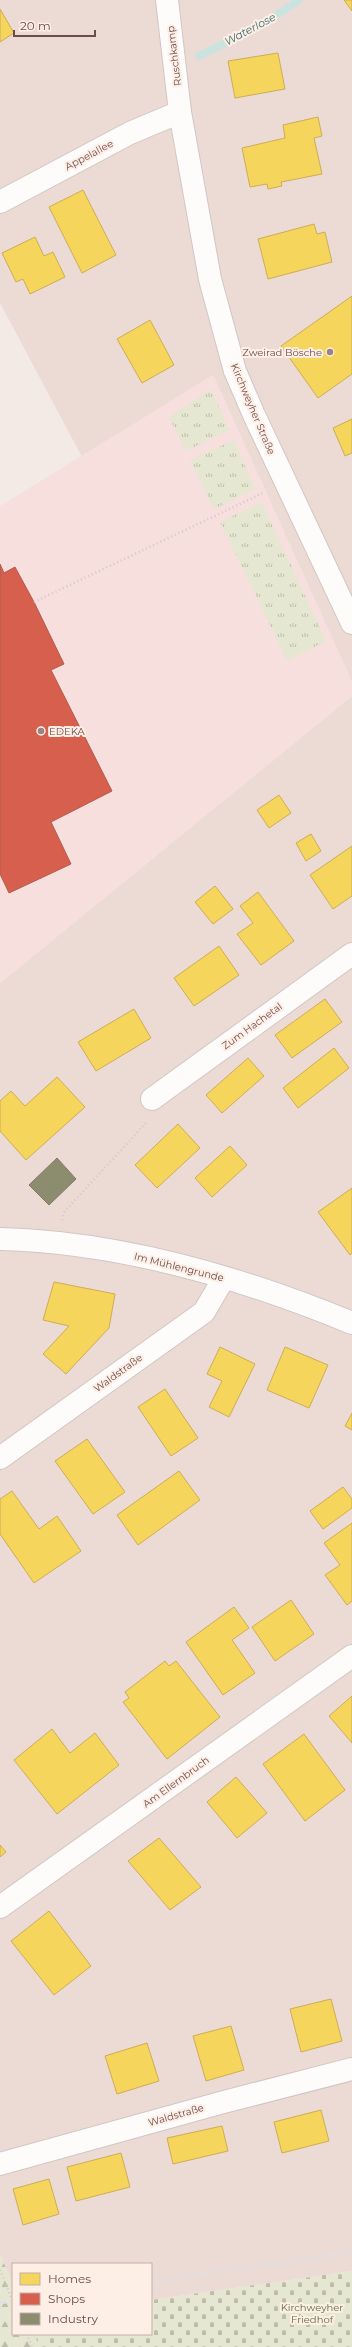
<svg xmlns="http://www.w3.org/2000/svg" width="352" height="2347" viewBox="0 0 352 2347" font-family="Montserrat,sans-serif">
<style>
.residential{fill:#ecdbd4}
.commercial{fill:#f6dfdd}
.grass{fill:url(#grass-tufts)}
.forest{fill:url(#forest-firs)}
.cemetery{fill:url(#cemetery-stones)}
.homes{fill:#f6d55c;stroke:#cdac57}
.shops{fill:#d6604d;stroke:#b65a4c}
.industry{fill:#8c8c6e;stroke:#837963}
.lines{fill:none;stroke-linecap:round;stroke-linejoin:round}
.stream{stroke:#cae3de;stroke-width:8}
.minor-casing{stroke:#d1c6c4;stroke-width:24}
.secondary-casing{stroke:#d2c6c3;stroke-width:24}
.path{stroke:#d3c8c6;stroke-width:2.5;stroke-dasharray:1 3;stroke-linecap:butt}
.minor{stroke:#fdfcfb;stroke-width:22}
.secondary{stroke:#fdfcfb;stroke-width:22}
.rail{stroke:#e2dfe3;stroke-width:3;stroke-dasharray:6 4;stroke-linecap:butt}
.poi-dot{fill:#9c8481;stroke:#fdeee6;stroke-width:1.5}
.labels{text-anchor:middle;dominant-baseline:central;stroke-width:4;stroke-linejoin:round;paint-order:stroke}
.street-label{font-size:10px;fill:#6d4d4a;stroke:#fdeee6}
.poi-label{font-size:10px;fill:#6d4d4a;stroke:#fdeee6;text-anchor:end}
.park-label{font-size:10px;fill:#5e7243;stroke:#fdeee6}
.water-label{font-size:11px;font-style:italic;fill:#40726d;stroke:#fdeee6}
</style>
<defs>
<pattern id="grass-tufts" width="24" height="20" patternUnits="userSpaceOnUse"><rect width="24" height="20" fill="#e5e7d2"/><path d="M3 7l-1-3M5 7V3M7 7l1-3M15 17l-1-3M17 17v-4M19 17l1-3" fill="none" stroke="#bebdac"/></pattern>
<pattern id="forest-firs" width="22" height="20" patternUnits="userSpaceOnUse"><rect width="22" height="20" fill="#e5e7d2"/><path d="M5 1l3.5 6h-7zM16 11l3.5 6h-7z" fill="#bebdac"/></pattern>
<pattern id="cemetery-stones" width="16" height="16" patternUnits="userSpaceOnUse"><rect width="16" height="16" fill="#e5e7d2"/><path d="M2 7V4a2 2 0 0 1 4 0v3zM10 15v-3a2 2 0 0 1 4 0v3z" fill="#bebdac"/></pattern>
</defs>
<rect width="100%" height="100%" fill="#f3eae6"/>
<path class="residential" d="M0,0H352V682L213,375L82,457L0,303Z
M352,696V2271L151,2300V2264H13V2285L0,2254V983Z"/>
<path class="commercial" d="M213,375L352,682V696L0,983V506Z"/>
<path class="grass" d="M211,389L229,430L186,451L169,417Z
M234,440L255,489L214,509L190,460Z
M262,502L326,641L287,661L220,522Z"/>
<path class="forest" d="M0,2254L13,2285V2334H34L40,2347H0Z"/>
<path class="cemetery" d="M352,2271V2347H40L34,2334H151V2300Z"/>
<path class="homes" d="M344,0H352V11Z
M0,9L14,33L0,42Z
M278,53L285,89L235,98L228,61Z
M318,117L322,136L314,138L322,174L281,182L282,186L268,189L267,184L250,187L242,148L285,138L283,125Z
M83,190L116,255L82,273L49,207Z
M314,224L317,234L325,232L332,262L268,279L258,239Z
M35,237L44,256L53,252L65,277L30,294L23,279L16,282L2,253Z
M352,296V374L318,398L281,346Z
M150,320L174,365L142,383L117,339Z
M352,419V453L345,456L333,428Z
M279,795L291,813L269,828L257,810Z
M311,834L321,851L306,861L296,843Z
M352,846V896L333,909L310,875Z
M215,886L233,909L213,924L195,902Z
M258,892L294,941L261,965L237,934L253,923L240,906Z
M219,946L239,975L194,1006L174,978Z
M325,999L342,1022L292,1058L275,1035Z
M134,1009L151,1038L96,1071L78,1042Z
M334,1048L349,1068L298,1108L283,1088Z
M248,1058L264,1076L222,1113L206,1095Z
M57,1077L85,1107L26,1160L0,1131V1101L11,1091L25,1106Z
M178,1124L200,1148L157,1188L135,1165Z
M230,1146L247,1165L212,1197L195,1178Z
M352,1188V1253L350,1255L318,1212Z
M54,1282L115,1294L109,1328L66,1374L43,1354L69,1326L43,1320Z
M220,1347L255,1364L229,1417L209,1407L222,1381L207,1374Z
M285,1347L328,1365L309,1408L267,1390Z
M165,1389L198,1438L171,1456L138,1407Z
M352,1413V1430L345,1426Z
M87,1439L125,1492L93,1514L55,1461Z
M179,1471L200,1500L138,1545L117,1515Z
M343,1487L352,1499V1508L323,1529L310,1511Z
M12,1491L39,1529L57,1516L81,1551L34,1583L0,1534V1499Z
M352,1523V1601L347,1605L325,1575L340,1565L324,1543Z
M291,1600L314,1634L275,1661L252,1627Z
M234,1607L249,1628L232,1640L255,1673L223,1695L186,1642Z
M165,1661L169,1666L176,1661L220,1717L167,1759L123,1702L129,1698L125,1692Z
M352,1696V1743L329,1716Z
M52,1729L70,1753L95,1733L119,1765L57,1814L14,1760Z
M304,1734L345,1790L305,1821L263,1764Z
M236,1777L267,1813L237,1838L207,1802Z
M159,1838L201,1887L170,1910L128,1861Z
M0,1845L6,1852L0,1857Z
M49,1911L91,1966L54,1995L11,1941Z
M331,1999L342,2041L301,2052L290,2009Z
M231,2026L244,2070L206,2081L193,2036Z
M147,2043L159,2081L117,2094L105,2056Z
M321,2110L329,2141L282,2153L274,2122Z
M222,2126L228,2151L173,2164L167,2138Z
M121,2153L130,2187L76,2201L67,2167Z
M49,2179L59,2214L23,2225L13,2189Z"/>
<path class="shops" d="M0,564L4,573L15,567L34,602L64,664L51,670L112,791L51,822L71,864L9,893L0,874Z"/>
<path class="industry" d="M57,1158L76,1179L49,1205L29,1185Z"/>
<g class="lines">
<path class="stream" d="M199,56L265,23L299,0"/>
<g class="minor-casing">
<path id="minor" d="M0,202L130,133L180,112
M152,1099L352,954
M0,1458L204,1312L224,1278
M0,1907L352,1656
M0,2164L220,2103L352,2069"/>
</g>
<g class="secondary-casing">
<path id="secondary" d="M167,0L180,112L210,279L235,371L254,415L352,623
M0,1239C118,1242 243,1278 352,1323"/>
</g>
<path class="path" d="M34,602L263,493
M62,1220L65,1211L146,1123
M0,2270L13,2302
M27,2334L32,2347"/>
<use href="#minor" class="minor"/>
<use href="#secondary" class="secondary"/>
<path class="rail" d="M151,2281L352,2252
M0,2303L13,2301"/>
</g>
<g class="poi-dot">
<circle cx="330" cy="352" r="4"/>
<circle cx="41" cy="731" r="4"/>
</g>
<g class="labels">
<g class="street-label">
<text transform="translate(174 56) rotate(-97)">Ruschkamp</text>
<text transform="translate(89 155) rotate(-28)">Appelallee</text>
<text transform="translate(253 409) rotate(67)">Kirchweyher Straße</text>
<text transform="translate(252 1026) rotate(-36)">Zum Hachetal</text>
<text transform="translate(179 1267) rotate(14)">Im Mühlengrunde</text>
<text transform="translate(118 1373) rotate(-36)">Waldstraße</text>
<text transform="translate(176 1782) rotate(-36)">Am Ellernbruch</text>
<text transform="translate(176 2115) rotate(-16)">Waldstraße</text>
</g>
<g class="poi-label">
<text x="322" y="352">Zweirad Bösche</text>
<text x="49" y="731" text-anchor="start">EDEKA</text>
</g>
<g class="park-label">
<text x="312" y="2307">Kirchweyher<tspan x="312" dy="12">Friedhof</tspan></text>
</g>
<g class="water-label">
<text transform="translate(250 29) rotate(-28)">Waterlose</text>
</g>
</g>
<rect x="12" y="2263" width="140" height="72" fill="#fdeee6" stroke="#c3aea8"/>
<rect x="20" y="2273" width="20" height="12" fill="#f6d55c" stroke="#c3aea8"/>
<text x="48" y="2283" font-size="12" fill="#6d4d4a">Homes</text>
<rect x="20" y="2293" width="20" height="12" fill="#d6604d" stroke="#c3aea8"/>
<text x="48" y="2303" font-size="12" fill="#6d4d4a">Shops</text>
<rect x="20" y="2313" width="20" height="12" fill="#8c8c6e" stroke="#c3aea8"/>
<text x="48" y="2323" font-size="12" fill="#6d4d4a">Industry</text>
<path d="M14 30v6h81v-6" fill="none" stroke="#6d4d4a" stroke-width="2"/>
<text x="20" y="30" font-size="12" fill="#6d4d4a" stroke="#fdeee6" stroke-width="3" paint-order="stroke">20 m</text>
</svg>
